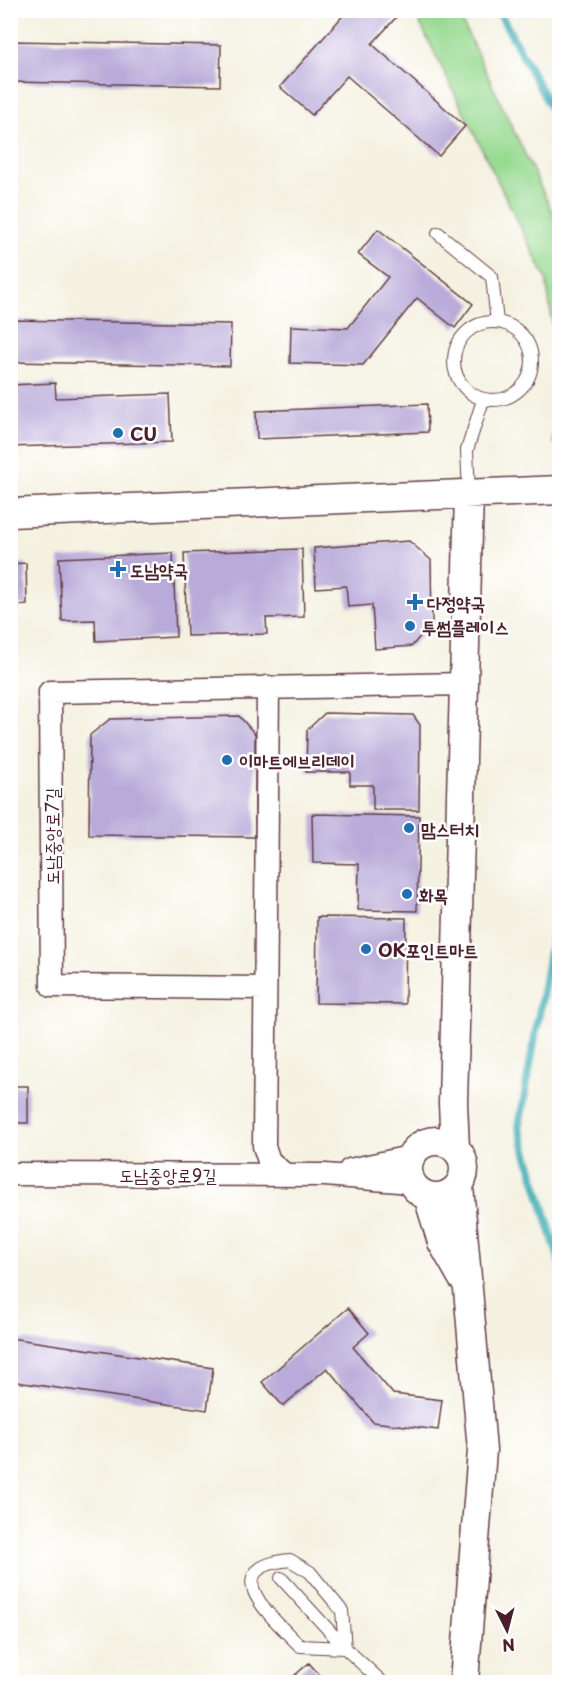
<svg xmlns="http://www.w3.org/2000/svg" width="570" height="1693" viewBox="0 0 570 1693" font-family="'Playpen Sans','Poor Story',sans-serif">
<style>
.green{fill:#98da92;stroke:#717c5e;stroke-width:1.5}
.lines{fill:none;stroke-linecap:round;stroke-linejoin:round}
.stream{stroke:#3cadb6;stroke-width:8}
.building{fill:#b9abd9}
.service-casing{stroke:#643e46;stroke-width:14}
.minor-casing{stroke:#643e46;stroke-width:25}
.tertiary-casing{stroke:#643e46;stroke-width:31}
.service{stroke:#fff;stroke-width:12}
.minor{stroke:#fff;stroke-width:22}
.tertiary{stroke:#fff;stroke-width:28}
.poi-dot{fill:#1f6fb2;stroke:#fff;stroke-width:2}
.labels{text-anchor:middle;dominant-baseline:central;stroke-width:5;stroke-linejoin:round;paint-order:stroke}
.poi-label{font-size:18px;font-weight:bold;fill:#4a1f2b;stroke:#fff;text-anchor:start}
.street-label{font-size:18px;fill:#4a1f2b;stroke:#fff}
</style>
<rect width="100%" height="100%" fill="#fff"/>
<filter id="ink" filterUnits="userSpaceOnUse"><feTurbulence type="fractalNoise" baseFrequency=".0167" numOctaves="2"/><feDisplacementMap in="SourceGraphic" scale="12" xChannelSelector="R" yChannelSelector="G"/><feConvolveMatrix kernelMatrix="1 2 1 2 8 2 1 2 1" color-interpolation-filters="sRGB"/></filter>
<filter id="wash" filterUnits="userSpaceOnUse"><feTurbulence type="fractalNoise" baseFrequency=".008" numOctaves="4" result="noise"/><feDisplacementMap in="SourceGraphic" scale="24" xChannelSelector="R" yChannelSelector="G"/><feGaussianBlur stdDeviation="1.35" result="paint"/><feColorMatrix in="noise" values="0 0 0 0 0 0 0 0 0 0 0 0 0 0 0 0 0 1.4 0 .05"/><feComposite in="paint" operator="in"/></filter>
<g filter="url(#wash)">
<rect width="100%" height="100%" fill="#f4f1e0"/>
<path class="green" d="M414,11H457L559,226V443H553L558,362L546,279Z"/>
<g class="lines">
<path class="stream" d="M498,10L560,125
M560,896L519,1127L560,1262"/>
</g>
<g id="blocks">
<path class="building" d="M348,10H396L400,13L372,44L465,126L439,156L347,76L312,115L280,87Z
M12,41L221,45L220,86L11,82Z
M378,229L473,304L455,328L417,298L363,365L290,363L291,326L348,328L388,277L358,254Z
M10,320L231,324L230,366L10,362Z
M55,383L56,398L170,394L172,442L10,447V385Z
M427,404L428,432L257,439L256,411Z
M409,541L431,560L432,622L412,646L375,649L372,605L348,607L346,586L316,588L314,548Z
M302,549L304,617L266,618L267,634L187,636L184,553Z
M173,553L176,637L96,641L95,620L62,621L59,558Z
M26,563L27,605L10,606V564Z
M325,713L413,715L420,725L419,810H373V785H350V772H306L307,730Z
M239,716L255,734V837L89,835L90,735L110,719Z
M312,814L419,816L417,911L358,910L359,864L313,863Z
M317,917L406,918L405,1004L316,1003Z
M10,1086H28V1123H10Z
M348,1308L369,1333L353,1347L393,1394L442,1400L438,1430L373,1422L327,1368L283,1406L262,1382Z
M10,1338L213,1368L207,1410L10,1381Z
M309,1663L326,1682H287Z"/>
</g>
</g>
<g filter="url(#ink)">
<use href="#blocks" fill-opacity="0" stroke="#643e46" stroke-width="1.5"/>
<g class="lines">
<g class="service-casing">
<path id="service" d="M438,233L492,277L497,322
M454 361a39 39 0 1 1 78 0a39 39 0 1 1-78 0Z
M469,493L467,450L483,400
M290,1560L310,1572L342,1611L345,1648L300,1646C275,1620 212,1568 290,1560Z
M281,1578L345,1648L382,1682"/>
</g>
<g class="minor-casing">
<path id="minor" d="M268,687L264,1146L269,1161L285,1175
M265,988L52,986L50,692L465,684
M350,1170L410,1157
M10,1174L325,1175L411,1182"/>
</g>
<g class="tertiary-casing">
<path id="tertiary" d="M10,513L560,490
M408 1169a28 28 0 1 1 56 0a28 28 0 1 1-56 0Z
M455,1148L453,1103L469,493
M459,1186L482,1450L464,1682
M428,1196L442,1242L462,1277"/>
</g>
<use href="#service" class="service"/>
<use href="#minor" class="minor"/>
<use href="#tertiary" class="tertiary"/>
</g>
</g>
<g class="poi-dot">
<circle cx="118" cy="433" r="6"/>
<path d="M115 560h6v6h6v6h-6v6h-6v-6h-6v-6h6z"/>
<path d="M412 593h6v6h6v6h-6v6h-6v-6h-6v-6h6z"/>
<circle cx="410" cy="626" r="6"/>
<circle cx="227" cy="760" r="6"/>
<circle cx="409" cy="828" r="6"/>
<circle cx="407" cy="894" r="6"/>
<circle cx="366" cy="949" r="6"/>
</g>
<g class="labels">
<g class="poi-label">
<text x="130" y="433">CU</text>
<text x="130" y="569">도남약국</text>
<text x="427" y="602">다정약국</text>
<text x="422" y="626">투썸플레이스</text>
<text x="239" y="760">이마트에브리데이</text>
<text x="421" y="828">맘스터치</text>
<text x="419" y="894">화목</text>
<text x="378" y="949">OK포인트마트</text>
</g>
<g class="street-label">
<text transform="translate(51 836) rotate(-90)">도남중앙로7길</text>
<text x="168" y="1174">도남중앙로9길</text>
</g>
</g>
<rect width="570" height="1693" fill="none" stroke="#fff" stroke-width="36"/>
<g transform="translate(507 1630) rotate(174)" stroke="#ffffff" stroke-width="4.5" paint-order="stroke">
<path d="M0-4.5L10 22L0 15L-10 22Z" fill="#4a1f2b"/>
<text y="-9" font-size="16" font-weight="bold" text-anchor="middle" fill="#4a1f2b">N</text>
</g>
</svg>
